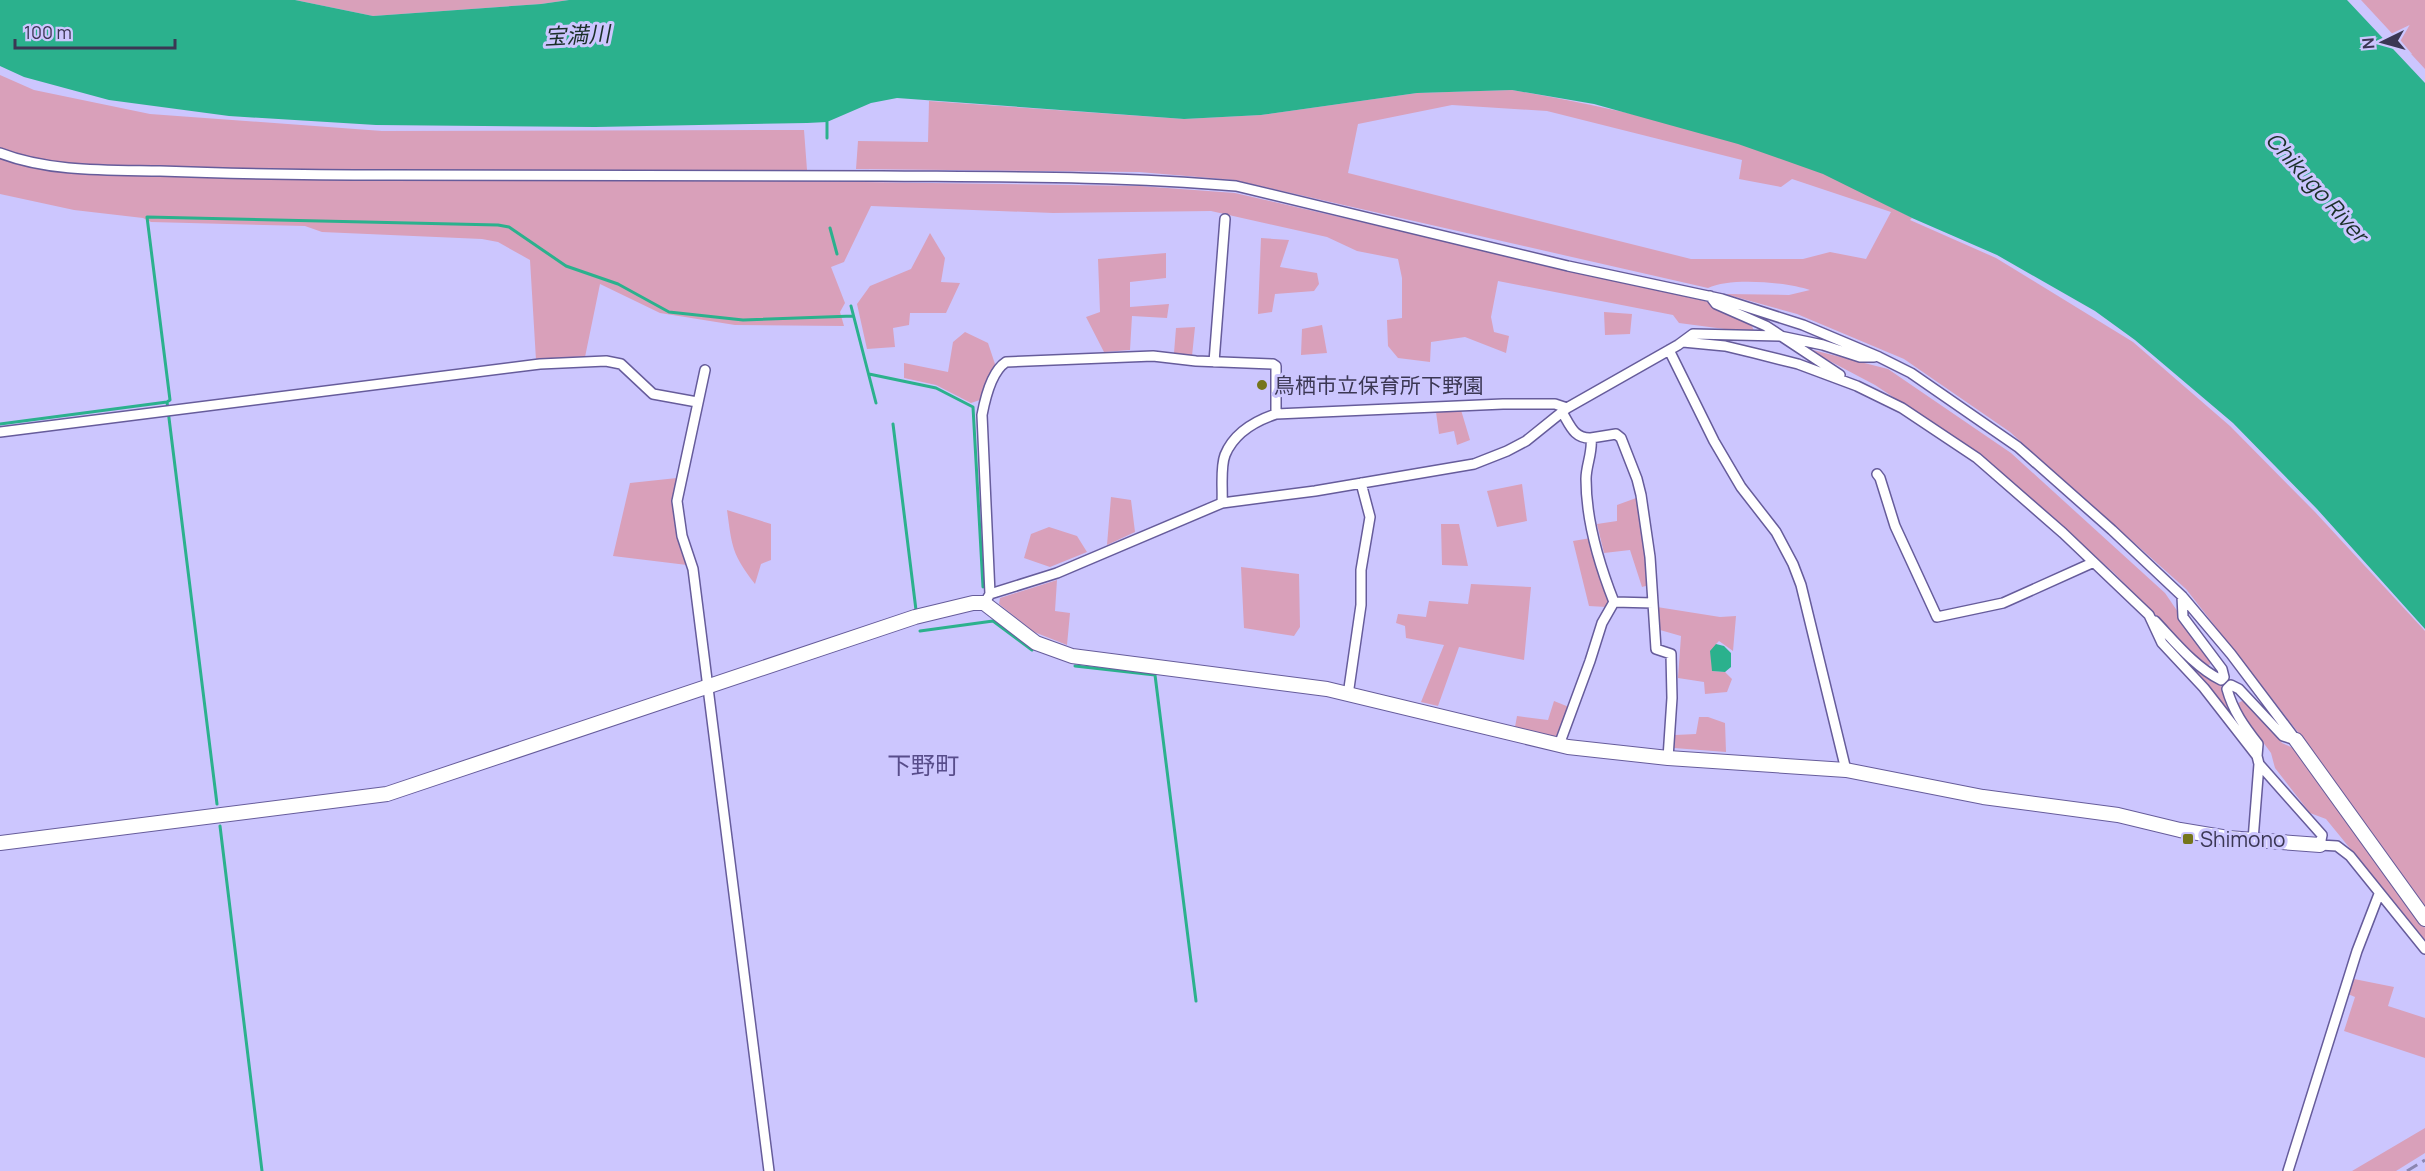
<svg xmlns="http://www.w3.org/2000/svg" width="2425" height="1171" viewBox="0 0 2425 1171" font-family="Manrope,'Noto Sans JP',sans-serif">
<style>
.green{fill:#d9a0ba;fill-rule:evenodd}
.water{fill:#2bb18d}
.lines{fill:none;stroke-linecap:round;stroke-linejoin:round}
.stream{stroke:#2bb18d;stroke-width:3}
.street-casing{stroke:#665c9b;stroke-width:12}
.secondary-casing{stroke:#665c9b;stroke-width:16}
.street{stroke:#fff;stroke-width:9}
.secondary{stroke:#fff;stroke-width:14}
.rail{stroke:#8b86b1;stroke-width:3;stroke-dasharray:12 6;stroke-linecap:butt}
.poi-dot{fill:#75751b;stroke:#ccc6fe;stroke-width:2}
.labels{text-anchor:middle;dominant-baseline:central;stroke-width:6;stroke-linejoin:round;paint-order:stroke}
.poi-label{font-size:21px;fill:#3b3754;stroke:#ccc6fe;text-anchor:start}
.water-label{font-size:22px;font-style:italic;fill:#1b3029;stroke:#ccc6fe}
.quarter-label{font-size:24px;fill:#584d8b;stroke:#ccc6fe}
</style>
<rect width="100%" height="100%" fill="#ccc6fe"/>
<path class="green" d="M295,0H569L541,4L373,16Z
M2361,0H2425V69Z
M0,75L34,90L150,114L382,131L804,130L807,170H791L792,181L1140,186L1235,193L1709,302L1727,315L1751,324L1755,333L1679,323L1673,315L1498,281L1491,317L1494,332L1509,336L1506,353L1465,337L1431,342L1430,362L1398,358L1388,346L1387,320L1402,318V278L1398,259L1357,251L1327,237L1211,211L1053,213L871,206L844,262L831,267L845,303L840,312L844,326L735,325L660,313L600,284L585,357L536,360L530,260L498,242L482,239L322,232L305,226L151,222L143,218L74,210L0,194Z
M1512,90C1617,108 1723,133 1822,173C1853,186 1883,203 1912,218L1910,220L1996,258L2133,342L2230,426L2315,512L2425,631V908L2315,754L2186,589L2010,432L1904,359L1797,314L1725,294L1789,295L1810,290C1786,282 1730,277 1708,288L1234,180L1139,172L856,169L858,141L928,142L929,101L1184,119L1261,115L1417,93ZM1452,105L1547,111L1742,160L1739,179L1781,187L1792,179L1891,212L1866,259L1830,252L1803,259H1691L1348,173L1358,124Z
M930,233L945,258L941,282L960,283L946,313H910L909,325L893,328L895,347L867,349L857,304L870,286L911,269Z
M1261,238L1289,240L1280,267L1317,273L1319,284L1314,291L1275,294L1272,312L1258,314Z
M1166,253V278L1130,282V307L1169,304L1167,318L1132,316L1130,350L1104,352L1086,317L1100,312L1098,259Z
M1604,312L1632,314L1630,334L1605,335Z
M1322,325L1327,353L1301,355L1302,329Z
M1195,327L1192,356L1174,353L1176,328Z
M965,332L988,343L995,364L980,400L971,403L936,385L904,378V363L948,372L953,342Z
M1805,348L1888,369L2011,453L2165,593L2212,662L2207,667L2113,572L1982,456L1875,385Z
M1461,410L1470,440L1457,445L1454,431L1439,434L1436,412Z
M677,478C673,512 676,533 687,565L613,556L630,483Z
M1522,484L1527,521L1497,527L1487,491Z
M1111,497L1131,500L1135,532L1107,545Z
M1639,497L1649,585L1642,587L1630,550L1604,553L1597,524L1617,521V505Z
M727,510L771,524V560L761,564L755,584C732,554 732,547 727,510Z
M1441,524H1459L1468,566L1442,565Z
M1049,527L1077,536L1087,552L1050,567L1024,558L1031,534Z
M1591,538L1610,602L1606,607L1589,606L1573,541Z
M1241,567L1299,574L1300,627L1294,636L1244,628Z
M1057,580L1055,611L1070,613L1067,645L1034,632L999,604L1000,598Z
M1471,584L1531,587L1524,660L1459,647L1438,706L1421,702L1444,645L1406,638L1405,626L1396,623L1398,614L1426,617L1429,601L1468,604Z
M1657,607L1720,617L1736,616L1733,651L1719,641L1716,644L1712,671L1725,672L1732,679L1727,692L1705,694L1704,682L1678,678L1681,636L1660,630Z
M2180,654L2222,687L2238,726Z
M2244,700L2282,743L2295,749L2425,928V940L2326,819L2310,813L2275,768L2271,753L2242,714L2238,703Z
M1554,701L1569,707L1556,738L1515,727L1517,716L1548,720Z
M1699,717H1708L1725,723L1726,752L1674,748L1675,735L1696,734Z
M2354,979L2394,987L2388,1006L2425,1018V1058L2344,1031L2355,997L2348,994Z
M2425,1128V1153L2396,1171H2352Z"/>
<path class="water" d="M0,0H295L373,16L541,4L569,0H2347L2425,83V629L2317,509L2233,423L2135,340L2095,311L1997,255L1912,218L1823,174L1738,144L1594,104L1512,90L1417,93L1261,115L1184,119L897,98L871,103L827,122L807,123L595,127L376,125L229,116L109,100L24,77L0,66Z
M1716,644L1724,646L1731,653V667L1725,672L1712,671L1710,651Z"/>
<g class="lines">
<path class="stream" d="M827,122V138
M830,228L837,254
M851,306L876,403
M869,374L936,388L973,407L983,587
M167,402L170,400L147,217L498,225L509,227L566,266L618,284L669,312L743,320L853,316
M0,424L167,402L217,804
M893,424L916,610
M920,631L993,621L1032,650
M1075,666L1155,675L1196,1001
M220,826L262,1171"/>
<g class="street-casing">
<path id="street" d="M0,153C49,172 108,170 160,171C237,174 313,175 390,175C554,175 718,175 882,176C1000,177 1118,176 1236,186L1568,266L1722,299L1803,325L1879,357L1911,373L2018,447L2112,530L2182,596L2231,654L2296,740
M1710,296L1716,304L1766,326L1840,375
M1683,342L1725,346L1754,353L1798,364L1857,386L1902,408L1977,458L2063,533L2149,615L2162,643L2204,688L2257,756L2259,764L2322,835L2320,845L2337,846L2350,856L2425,949
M1669,350L1714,441L1741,487L1776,532L1793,564L1801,585L1846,770
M1214,362L1225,219
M705,370L677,501L682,536L693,569L769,1171
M1562,412C1570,425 1574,439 1591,438C1593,452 1586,465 1586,479C1586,520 1599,564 1614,602L1653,603L1656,649L1671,654L1672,698L1668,758
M0,432L540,364L606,361L621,364L653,394L697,402
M1591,438L1616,434L1621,438L1637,479L1641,495L1650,557L1653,603
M1877,474L1880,478L1895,526L1937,617L2003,603L2092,563
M1222,503C1223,489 1220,468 1225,455C1234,433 1255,421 1276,414L1503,404H1555L1567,408
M990,594L1057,573L1222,503L1315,491L1474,464L1507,451L1526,441L1567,408L1678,345L1693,334L1780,336L1823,345L1860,357H1874
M987,599L990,594L982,415C985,399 992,371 1006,362L1153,356L1196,361L1273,364L1276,366V414
M2155,621C2175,642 2195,667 2221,680L2224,677L2222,669L2183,617L2182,596
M1348,695L1361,605V570L1370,517L1361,483
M1559,745L1590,661L1602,623L1614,602
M2257,756L2258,744C2244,726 2233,711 2227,689L2231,685L2239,689L2283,736L2296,740
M2253,840L2259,764
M2288,1171L2357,951L2379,894"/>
</g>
<g class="secondary-casing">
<path id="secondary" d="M2296,740L2425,919
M0,843L387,794L915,617L973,603H984L1036,643L1072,656L1327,689L1568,747L1668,758L1846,770L1983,797L2118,815L2180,830L2228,838L2320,845"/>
</g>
<use href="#street" class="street"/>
<use href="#secondary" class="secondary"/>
<path class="rail" d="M2407,1171L2425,1160"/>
</g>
<g class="poi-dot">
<circle cx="1262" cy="385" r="6"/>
<rect x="2182" y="833" width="12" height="12" rx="3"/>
</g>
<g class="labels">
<g class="poi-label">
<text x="1274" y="385">鳥栖市立保育所下野園</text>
<text x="2200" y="839">Shimono</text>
</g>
<g class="water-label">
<text transform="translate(577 35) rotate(-3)">宝満川</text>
<text transform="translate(2317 187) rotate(48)">Chikugo River</text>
</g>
<g class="quarter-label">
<text x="923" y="764">下野町</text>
</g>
</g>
<g transform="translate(2383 42) rotate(265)" stroke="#ccc6fe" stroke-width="4.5" paint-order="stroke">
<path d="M0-4.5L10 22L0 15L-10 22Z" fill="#3b3754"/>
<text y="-9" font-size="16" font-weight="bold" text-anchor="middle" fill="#3b3754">N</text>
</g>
<path d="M15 39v9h160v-9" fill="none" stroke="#3b3754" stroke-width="3"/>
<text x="24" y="39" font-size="18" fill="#3b3754" stroke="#ccc6fe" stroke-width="4.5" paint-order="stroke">100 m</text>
</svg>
